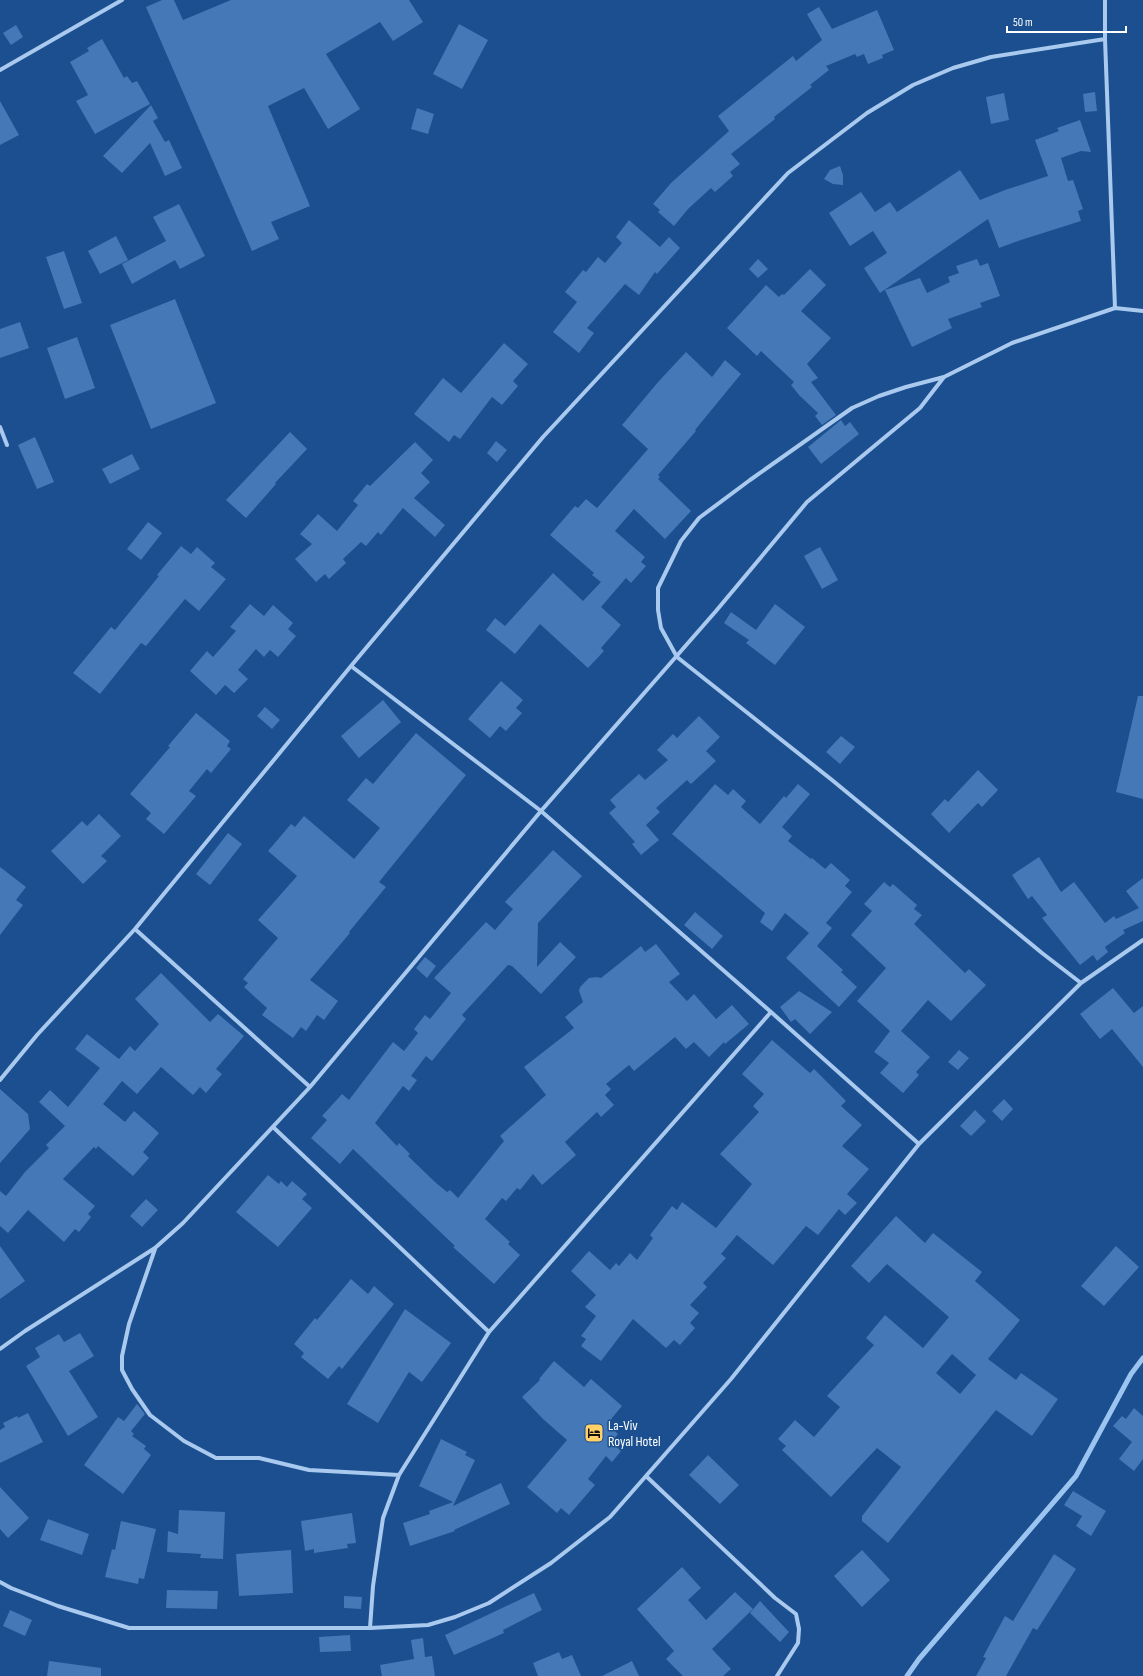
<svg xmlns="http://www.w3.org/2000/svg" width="1143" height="1676" viewBox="0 0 1143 1676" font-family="'Sofia Sans Condensed',sans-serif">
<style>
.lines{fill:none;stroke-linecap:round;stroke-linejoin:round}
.stream{stroke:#9cc4f0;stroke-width:5}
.building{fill:#4478b7;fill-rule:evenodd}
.street{stroke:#a9c9ee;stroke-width:4}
.labels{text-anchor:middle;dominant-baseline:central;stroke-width:3;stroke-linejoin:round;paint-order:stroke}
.poi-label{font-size:14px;fill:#fff;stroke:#1b4f8f;text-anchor:start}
</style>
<rect width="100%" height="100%" fill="#1b4f8f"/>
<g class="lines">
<path class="stream" d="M907,1676L919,1659L1076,1476L1131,1374L1143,1358"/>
</g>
<path class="building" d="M162,0H174L183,20L231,0H409L423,22L393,41L380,22L326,54L360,109L328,129L304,88L268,106L310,206L271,222L279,239L252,251L146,7Z
M819,7L832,29L877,10L894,50L882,55L883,58L868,64L864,54L857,57L855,54L826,66L829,70L810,85L812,87L774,117L775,119L731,154L740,164L730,172L733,176L715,192L711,188L688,209L674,226L658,212L660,210L653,204L671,183L729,131L718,116L793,56L796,61L822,40L807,14Z
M459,24L488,40L462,89L433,74Z
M16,25L23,37L11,45L3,33Z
M102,39L124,78L127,76L132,83L137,81L150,104L95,134L76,101L88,95L70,62L89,51L87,48Z
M1095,92L1097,111L1085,112L1083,94Z
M1004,93L1009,120L991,124L986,97Z
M0,101L19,135L0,145Z
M151,105L158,118L153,121L165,142L169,140L182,168L165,176L150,143L122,173L103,156Z
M417,108L434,114L428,134L411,129Z
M1080,120L1091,152L1081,151L1061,158L1068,181L1073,180L1083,209L1078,211L1081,221L1021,240L999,248L988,219L880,293L864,268L887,253L873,231L850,246L829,213L861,192L875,212L890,202L897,212L960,170L980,200L1005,190L1048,176L1035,140L1059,131L1057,128Z
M840,166L843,175V185L833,184L824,179L830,170Z
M179,204L205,256L180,269L175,260L132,284L122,264L166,241L153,217Z
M629,220L660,247L669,237L680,248L657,274L655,272L639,295L625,284L587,328L594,333L579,353L553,332L577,302L565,292L583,270L586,272L598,257L605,263L622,243L616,237Z
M116,236L128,260L100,274L88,251Z
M64,251L82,303L64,309L46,257Z
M758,259L768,269L758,278L749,269Z
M977,259L980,266L988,263L1000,296L980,303L982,307L948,319L952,328L912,347L885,290L920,278L927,293L950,282L948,277L959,273L956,266Z
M810,269L826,285L801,311L831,338L807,364L818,378L811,382L836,415L822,425L815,416L818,413L799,395L791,385L794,382L761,351L757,356L727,328L766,285L779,297L782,294L784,295Z
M175,299L216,403L151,429L110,325Z
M20,322L29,348L0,358V329Z
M77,337L95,388L65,399L47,348Z
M504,343L528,364L513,381L518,386L502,405L492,397L460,439L454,435L449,442L414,414L443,378L461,393Z
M686,352L712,377L725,360L741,374L695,430L696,431L658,475L660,477L658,479L691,511L665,539L634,509L615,531L645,557L641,562L646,566L631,583L626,578L601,607L621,625L601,648L604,651L588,668L540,624L515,654L486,630L495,618L505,626L553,573L583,601L601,582L592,575L594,573L550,535L575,506L578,508L586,499L597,508L648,449L622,425L659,381Z
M841,420L845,426L850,422L859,434L821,464L808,447Z
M290,432L307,449L275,483L276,484L246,518L226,500Z
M35,437L54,482L37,489L18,445Z
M496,441L507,450L497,462L487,453Z
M415,442L433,460L421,473L430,482L414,498L445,525L435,537L403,508L381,535L378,532L366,546L361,542L343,559L346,563L329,579L325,574L316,582L295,559L312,544L300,534L318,514L337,531L358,505L353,501L367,484L370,486Z
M132,454L140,469L110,484L102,469Z
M148,522L162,533L141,560L127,549Z
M181,546L191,554L197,547L215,563L211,567L226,579L199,611L185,599L146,646L141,643L100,694L73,673L111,627L115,630L159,576L157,575Z
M820,547L838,580L822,589L804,556Z
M250,604L264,616L273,605L293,623L288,629L296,636L278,657L270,650L264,657L256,649L238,670L248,679L234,693L225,685L216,695L190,671L207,651L213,657L236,631L230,627Z
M775,604L805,627L775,665L746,643L749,640L724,623L731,612L756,630Z
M501,681L523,700L516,708L522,713L506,731L500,726L490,738L468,719Z
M1138,696H1143V799L1116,792Z
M383,700L401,722L359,758L341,736Z
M265,707L280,720L272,729L257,716Z
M196,713L230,741L227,746L231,749L211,773L207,769L189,791L196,796L164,834L146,819L151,813L130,794L170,747L168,746Z
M699,716L720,737L706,751L716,761L691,784L687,780L656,808L660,812L646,825L659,840L641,855L632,844L635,842L609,813L616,807L610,800L639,774L645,780L668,760L657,750L673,734L677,738Z
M416,733L466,775L379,882L386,887L349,932L350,933L310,980L338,1001L324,1020L317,1015L306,1031L301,1027L293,1038L262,1015L267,1008L244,987L248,983L243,979L278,938L258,920L297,876L268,851L291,824L295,827L304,816L354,859L380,828L347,800L366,778L373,784Z
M841,736L855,747L840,764L826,752Z
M978,770L998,790L982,807L978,803L949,833L931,814L945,799L948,802Z
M715,784L728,795L733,789L746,801L741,807L760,824L784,796L786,798L798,784L810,794L782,827L792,836L788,841L811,859L812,858L825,869L831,863L850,880L845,886L852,892L826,923L832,928L817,946L843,970L841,972L857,987L839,1007L786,958L809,933L785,913L772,931L760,922L765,913L672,834Z
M99,814L121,836L101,856L107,861L83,884L51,851L82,821L87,826Z
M228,833L242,844L210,885L196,874Z
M553,850L582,876L538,923L537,967L560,942L576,957L541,994L512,966L508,965L462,1015L466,1019L432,1061L426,1056L411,1076L417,1080L409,1091L403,1086L375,1123L397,1146L399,1143L410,1154L408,1156L435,1182L447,1192L450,1190L458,1198L504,1141L500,1136L546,1095L524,1067L574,1028L565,1017L583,1002L579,991L580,987L589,978L597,977L601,978L641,946L645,952L656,944L680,974L669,982L687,1001L694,994L716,1019L732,1005L749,1024L725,1044L724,1042L709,1057L694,1042L686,1049L675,1037L634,1071L629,1065L606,1084L611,1089L605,1095L614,1105L601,1117L597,1112L565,1142L576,1155L542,1185L533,1174L520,1190L517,1188L506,1201L502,1198L485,1219L510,1242L508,1244L520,1255L494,1284L453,1247L455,1246L353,1149L340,1164L311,1138L327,1120L322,1116L342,1094L349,1100L393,1042L404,1051L418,1033L414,1029L425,1015L430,1019L451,993L434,978L486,922L495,930L513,909L505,902Z
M1039,857L1061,892L1074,882L1105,923L1114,916L1116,919L1139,908L1126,891L1143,878V921L1123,930L1125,933L1105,947L1108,952L1097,961L1093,955L1080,965L1042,918L1047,915L1032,896L1028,899L1012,875Z
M0,867L26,887L16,900L23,905L0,935Z
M884,882L890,887L893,884L917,905L914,909L922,915L914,924L965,973L969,969L986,985L951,1021L928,1000L901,1031L930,1057L916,1072L919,1075L903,1093L880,1073L889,1063L874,1052L890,1031L857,1001L886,968L851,935L872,911L864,904Z
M695,912L723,936L712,949L684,925Z
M425,957L436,966L427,978L416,968Z
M161,973L210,1022L218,1014L244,1036L216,1069L222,1074L206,1093L200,1087L193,1095L161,1067L137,1094L122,1081L103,1104L125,1122L134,1111L159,1133L143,1152L149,1158L133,1176L98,1146L96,1149L94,1147L63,1179L95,1206L88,1214L91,1217L79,1232L75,1229L64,1242L28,1210L8,1233L0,1226V1191L6,1196L25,1172L49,1148L46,1145L65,1126L39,1102L50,1090L68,1107L100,1068L75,1049L87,1034L119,1059L130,1046L135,1051L159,1024L135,999Z
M1113,988L1134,1013L1143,1006V1067L1112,1029L1100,1039L1080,1014Z
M799,991L832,1012L810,1034L795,1019L791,1022L780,1007Z
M772,1040L810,1073L814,1069L846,1101L841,1106L862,1125L842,1146L869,1169L847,1194L857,1203L845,1215L839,1209L818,1235L806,1226L773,1265L737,1235L721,1254L726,1258L703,1283L707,1287L690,1305L699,1313L690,1323L695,1328L680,1345L674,1340L666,1348L633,1319L601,1361L581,1346L586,1339L581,1336L596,1316L585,1307L596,1295L571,1271L589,1251L610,1270L616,1263L619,1266L630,1253L637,1260L653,1238L650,1235L672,1206L677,1210L682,1202L716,1228L752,1184L720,1154L759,1112L753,1106L764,1094L742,1074Z
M959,1050L969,1058L958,1070L948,1062Z
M0,1089L28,1114L30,1129L0,1163Z
M1004,1099L1013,1109L1002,1121L992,1111Z
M975,1110L986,1121L971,1136L960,1126Z
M268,1175L279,1184L281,1181L287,1187L292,1181L307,1194L302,1199L312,1208L278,1247L236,1212Z
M146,1199L158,1210L142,1227L130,1216Z
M896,1216L925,1243L933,1233L982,1272L975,1281L1020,1320L988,1359L1016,1380L1021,1373L1058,1399L1032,1436L996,1410L888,1543L862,1521V1516L901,1467L877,1448L831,1497L782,1450L786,1446L778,1439L795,1420L814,1437L840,1407L827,1396L874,1345L866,1338L885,1315L923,1348L949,1317L887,1264L869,1283L851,1266ZM952,1354L976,1375L960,1394L936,1373Z
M0,1246L25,1281L0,1299Z
M1116,1246L1139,1267L1104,1306L1081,1286Z
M351,1279L368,1294L374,1286L394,1304L342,1369L339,1366L328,1379L301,1357L304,1353L294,1344L315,1318L317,1320Z
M405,1309L451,1343L422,1382L409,1372L378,1423L347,1404Z
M80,1333L94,1356L69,1371L98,1417L68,1436L26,1366L40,1357L35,1348L59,1334L64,1342Z
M554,1361L584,1387L591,1379L622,1406L607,1424L618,1434L611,1442L621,1451L612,1462L606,1456L588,1479L595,1485L569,1515L561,1508L557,1513L527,1487L567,1440L543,1419L522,1397L540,1380L539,1379Z
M137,1404L145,1414L131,1431L134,1434L132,1436L146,1446L144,1449L151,1455L123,1494L84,1465L118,1417L124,1421Z
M1134,1408L1143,1416V1459L1134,1471L1119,1459L1132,1442L1113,1426L1122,1416L1126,1419Z
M28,1413L43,1442L0,1463V1430L5,1427L3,1423L17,1416L18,1418Z
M441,1439L467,1452L465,1455L475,1460L453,1506L501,1483L510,1504L454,1530L455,1531L410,1546L403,1523L430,1514L429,1511L453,1502L419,1486Z
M708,1455L739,1485L720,1504L689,1475Z
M0,1487L29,1518L8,1538L0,1529Z
M1073,1491L1106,1511L1091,1536L1076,1526L1082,1516L1064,1505Z
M179,1510L225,1512L223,1559L200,1558L201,1554L167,1552L168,1531L178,1534Z
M352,1513L356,1543L347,1544L348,1548L314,1553V1549L305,1551L301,1521Z
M48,1519L89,1534L82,1555L40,1540Z
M121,1521L156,1529L144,1579L139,1578L138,1584L105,1577L112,1549L115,1550Z
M291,1550L293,1593L239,1596L236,1554Z
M862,1550L890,1580L862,1607L834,1576Z
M1054,1554L1076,1569L1037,1630L1033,1628L1006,1676H976L986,1658L983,1657L1005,1616L1013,1621Z
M682,1567L701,1588L688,1600L706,1620L735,1592L753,1609L712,1649L731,1669L723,1676H683L666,1659L674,1651L637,1609Z
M167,1590L218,1591L217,1609L166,1608Z
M534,1593L542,1610L503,1630L504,1633L454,1655L445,1635Z
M344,1596L362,1597L361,1609L344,1608Z
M760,1601L789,1632L780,1642L750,1613Z
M10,1610L32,1620L25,1636L3,1626Z
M350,1635L351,1651L320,1652L319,1637Z
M423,1638L425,1657L432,1656L435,1676H382L380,1665L414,1659L411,1640Z
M559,1652L562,1659L572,1655L581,1676H538L533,1663Z
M49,1661L101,1668V1676H47Z
M632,1661L639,1676H602Z"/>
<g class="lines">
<path class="street" d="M1105,0V39L1115,308
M0,70L122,0
M0,427L7,445
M351,666L541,811L771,1012L919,1144
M135,929L310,1087
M1081,983L1042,953L832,780L677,657L661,628L658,610V588L681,541L699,518L750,480L852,408L879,396L906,387L944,377L1012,343L1115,308L1143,311
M0,1080L37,1035L135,929L351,666L543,437L788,173L867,113L913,85L953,68L991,57L1105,39
M273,1127L489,1332
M155,1249L129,1324L122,1356V1370L132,1389L150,1415L184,1441L216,1458H259L309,1470L399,1475
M0,1349L25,1331L155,1248L183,1223L310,1087L541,811L716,611L807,502L920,408L944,377
M647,1477L775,1598L796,1614L799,1629L798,1643L777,1676
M0,1582L11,1588L58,1606L129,1628H370L428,1625L455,1617L489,1603L551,1563L610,1517L731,1379L919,1144L1081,983L1143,940
M370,1628L373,1586L383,1518L399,1475L489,1332L771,1012"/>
</g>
<defs>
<g id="hotel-square" transform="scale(1)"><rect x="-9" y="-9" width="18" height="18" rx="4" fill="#ffd166" stroke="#1b4f8f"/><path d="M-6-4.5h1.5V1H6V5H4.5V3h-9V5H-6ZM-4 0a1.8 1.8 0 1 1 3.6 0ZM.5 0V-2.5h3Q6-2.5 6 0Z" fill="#111"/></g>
</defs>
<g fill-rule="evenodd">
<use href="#hotel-square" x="594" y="1433"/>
</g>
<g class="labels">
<g class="poi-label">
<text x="608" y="1425">La-Viv<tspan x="608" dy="16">Royal Hotel</tspan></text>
</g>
</g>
<path d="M1007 26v6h119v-6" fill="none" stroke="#ffffff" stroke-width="2"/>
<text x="1013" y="26" font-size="12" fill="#ffffff" stroke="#1b4f8f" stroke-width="3" paint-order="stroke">50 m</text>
</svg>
